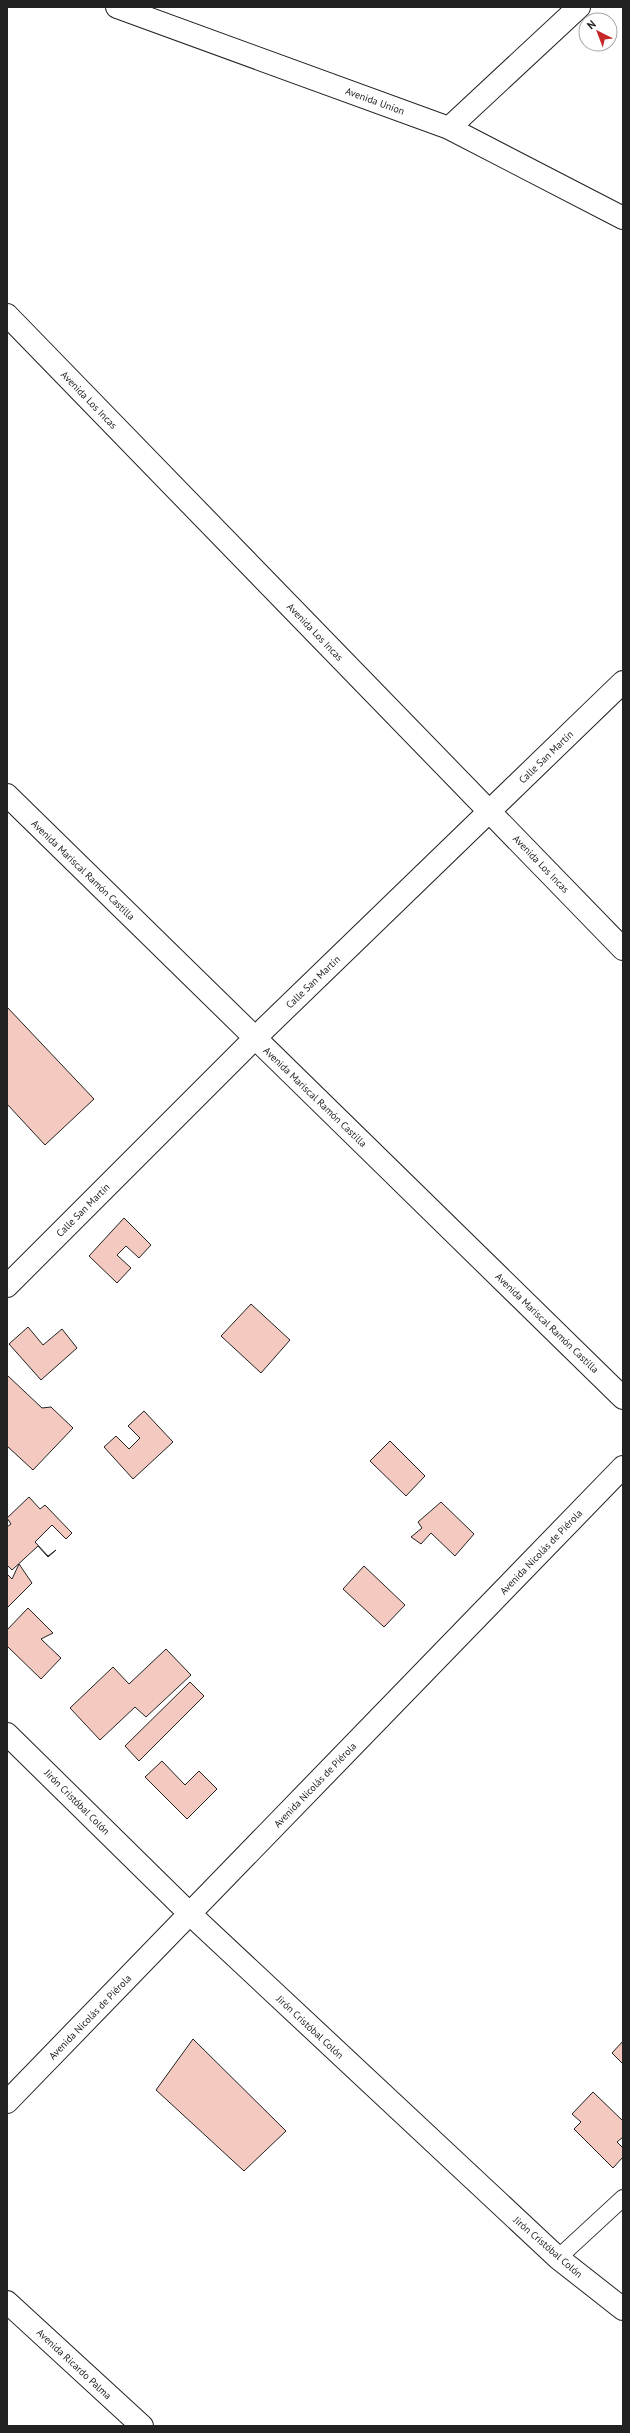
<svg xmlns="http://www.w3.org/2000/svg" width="630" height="2433" viewBox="0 0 630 2433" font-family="'PT Sans',sans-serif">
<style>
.building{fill:#f3c9c0;stroke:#222}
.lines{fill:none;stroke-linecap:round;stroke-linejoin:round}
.lane-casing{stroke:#222;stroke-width:18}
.street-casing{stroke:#222;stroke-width:24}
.secondary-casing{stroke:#222;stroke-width:24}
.lane{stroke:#fff;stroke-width:16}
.street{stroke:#fff;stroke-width:22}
.secondary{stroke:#fff;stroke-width:22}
.labels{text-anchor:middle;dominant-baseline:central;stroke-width:3;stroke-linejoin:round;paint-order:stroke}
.street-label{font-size:10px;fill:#222;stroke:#fff}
</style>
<rect width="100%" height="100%" fill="#fff"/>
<path class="building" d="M7,1007L94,1099L45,1145L7,1104Z
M124,1218L151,1245L139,1258L126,1246L117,1255L131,1268L117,1283L89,1256Z
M251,1304L290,1340L261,1373L221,1336Z
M28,1327L43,1345L62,1329L77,1348L41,1380L9,1344Z
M7,1375L42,1408L51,1407L73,1428L33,1470L7,1446Z
M144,1411L173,1442L133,1479L104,1447L116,1436L129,1449L140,1438L128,1426Z
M390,1441L425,1476L406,1496L370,1461Z
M29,1497L40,1509L45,1505L72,1533L66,1539L52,1525L35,1542L48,1556L56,1550L48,1557L38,1546L12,1570L7,1565V1527L11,1524L7,1518Z
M441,1502L474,1534L455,1556L431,1533L421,1544L411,1537L422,1528L418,1522Z
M19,1564L32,1583L7,1608V1574L12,1579Z
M364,1566L405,1605L384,1627L343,1589Z
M28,1608L53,1633L41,1639L61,1658L41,1679L7,1646V1630Z
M166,1649L191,1675L146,1717L135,1707L100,1740L70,1708L113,1667L129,1684Z
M190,1682L204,1696L139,1761L125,1746Z
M162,1761L185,1785L199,1771L217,1789L187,1819L145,1777Z
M193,2039L286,2131L244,2171L156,2090Z
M623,2041V2064L612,2053Z
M593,2092L623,2121V2137L617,2142L623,2148V2157L613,2168L574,2129L581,2122L572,2114Z"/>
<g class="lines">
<g class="lane-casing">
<path id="lane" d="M558,2258L623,2198"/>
</g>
<g class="street-casing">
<path id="street" d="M117,7L449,128L623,218
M449,128L579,7
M7,795L623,1398
M7,1286L255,1038L623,682
M7,1734L190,1914L558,2258L623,2309
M7,2102L623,1467
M7,2302L142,2426"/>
</g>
<g class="secondary-casing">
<path id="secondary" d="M7,315L623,949"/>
</g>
<use href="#lane" class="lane"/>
<use href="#street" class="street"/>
<use href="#secondary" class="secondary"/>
</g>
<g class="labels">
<g class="street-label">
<text transform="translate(375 101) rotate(20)">Avenida Uníon</text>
<text transform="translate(89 400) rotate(46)">Avenida Los Incas</text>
<text transform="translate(315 632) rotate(46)">Avenida Los Incas</text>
<text transform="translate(546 757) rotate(-44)">Calle San Martín</text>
<text transform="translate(541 864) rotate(46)">Avenida Los Incas</text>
<text transform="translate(83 870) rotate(44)">Avenida Mariscal Ramón Castilla</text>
<text transform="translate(313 982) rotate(-44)">Calle San Martín</text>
<text transform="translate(315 1097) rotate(44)">Avenida Mariscal Ramón Castilla</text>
<text transform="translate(83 1210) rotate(-45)">Calle San Martín</text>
<text transform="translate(547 1323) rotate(44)">Avenida Mariscal Ramón Castilla</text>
<text transform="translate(541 1552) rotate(-46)">Avenida Nicolás de Piérola</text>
<text transform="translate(315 1785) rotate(-46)">Avenida Nicolás de Piérola</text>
<text transform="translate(77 1802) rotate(45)">Jirón Cristóbal Colón</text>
<text transform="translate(90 2017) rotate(-46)">Avenida Nicolás de Piérola</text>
<text transform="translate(310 2027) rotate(43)">Jirón Cristóbal Colón</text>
<text transform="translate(548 2247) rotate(41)">Jirón Cristóbal Colón</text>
<text transform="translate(74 2364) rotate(43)">Avenida Ricardo Palma</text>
</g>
</g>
<rect width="630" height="2433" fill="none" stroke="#222222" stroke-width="16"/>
<g transform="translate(598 32) rotate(318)"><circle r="19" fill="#ffffff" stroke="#a7a7a7"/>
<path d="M0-3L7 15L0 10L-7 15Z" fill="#c62828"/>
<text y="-6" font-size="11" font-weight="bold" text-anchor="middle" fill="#222222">N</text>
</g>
</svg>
